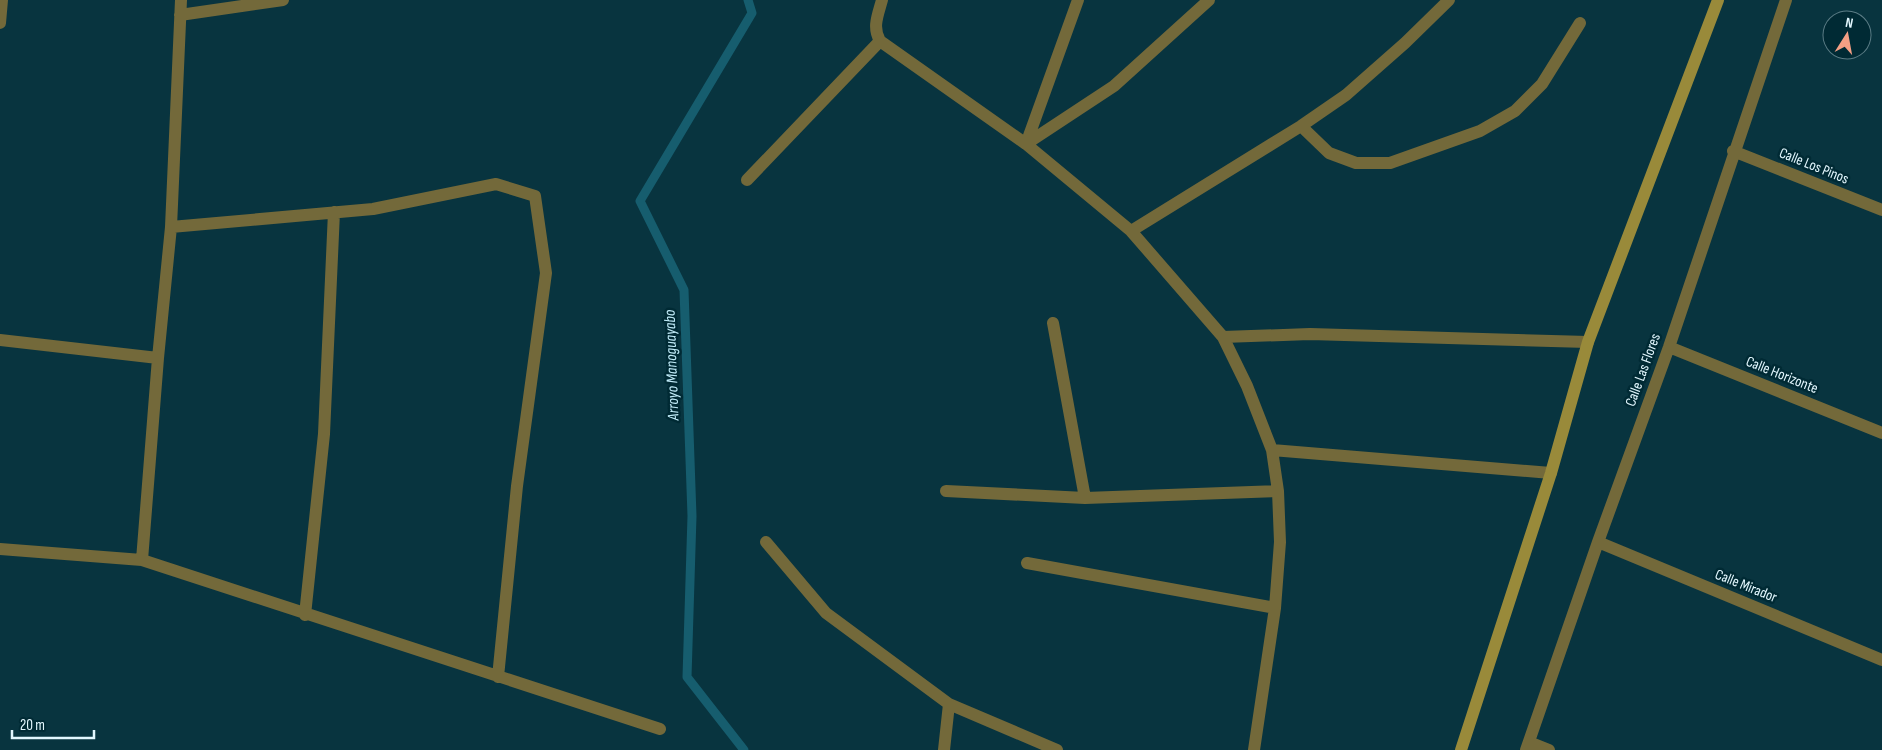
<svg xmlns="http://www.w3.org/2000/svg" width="1882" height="750" viewBox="0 0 1882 750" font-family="'Sofia Sans Condensed',sans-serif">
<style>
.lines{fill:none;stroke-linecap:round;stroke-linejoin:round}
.stream{stroke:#165d6e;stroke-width:9}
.street{stroke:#73693a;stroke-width:12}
.secondary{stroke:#998a3a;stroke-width:12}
.labels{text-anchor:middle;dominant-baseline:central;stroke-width:5;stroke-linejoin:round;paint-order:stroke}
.street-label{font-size:15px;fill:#e2f7fe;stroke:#002a34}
.water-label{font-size:16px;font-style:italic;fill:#c1ecf9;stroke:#002a34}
</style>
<rect width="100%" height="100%" fill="#08343f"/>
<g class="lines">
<path class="stream" d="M744,750L687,677L692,516L684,290L640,201L752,13L748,0"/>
<path class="street" d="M882,0C878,15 872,27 880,41L1026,144L1131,231L1223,337L1247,386L1272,450L1278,491L1280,542L1275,608L1254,750
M180,15L283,0
M0,23L2,0
M1301,126L1329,153L1356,163H1390L1480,131L1515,111L1542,84L1580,23
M1026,144L1114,86L1209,0
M1026,144L1078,0
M1733,151L1882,210
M747,180L880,41
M171,227L373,209L496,184L535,196L546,273L517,486L498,677
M1131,231L1301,126L1346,95L1405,43L1449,0
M1053,323L1085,498
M1223,337L1310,334L1588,342
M0,340L158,358
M1669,347L1882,433
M1272,450L1551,473
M946,491L1085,498L1278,491
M766,542L826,613L949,704L1057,750
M1598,542L1882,660
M0,549L142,560L660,729
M142,560L158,358L171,227L181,0
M1027,563L1275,608
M305,615L324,434L334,212
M1529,742L1549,750
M944,750L949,704
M1526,750L1598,542L1669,347L1786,0"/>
<path class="secondary" d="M1461,750L1551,473L1588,342L1718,0"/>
</g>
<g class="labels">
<g class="street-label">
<text transform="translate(1814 166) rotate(22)">Calle Los Pinos</text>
<text transform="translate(1643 370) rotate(-70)">Calle Las Flores</text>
<text transform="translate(1782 375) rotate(22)">Calle Horizonte</text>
<text transform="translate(1746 586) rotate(22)">Calle Mirador</text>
</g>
<g class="water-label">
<text transform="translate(672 365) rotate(-92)">Arroyo Manoguayabo</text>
</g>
</g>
<g transform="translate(1847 35) rotate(11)"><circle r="24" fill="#002a34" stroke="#5a7c85"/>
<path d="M0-4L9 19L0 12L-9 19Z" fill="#f39f84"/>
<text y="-8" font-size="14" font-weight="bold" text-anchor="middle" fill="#e2f7fe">N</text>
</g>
<path d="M12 730v8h82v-8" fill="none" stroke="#e2f7fe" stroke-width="2.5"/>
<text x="20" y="730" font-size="15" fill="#e2f7fe" stroke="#002a34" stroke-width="4" paint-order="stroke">20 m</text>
</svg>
